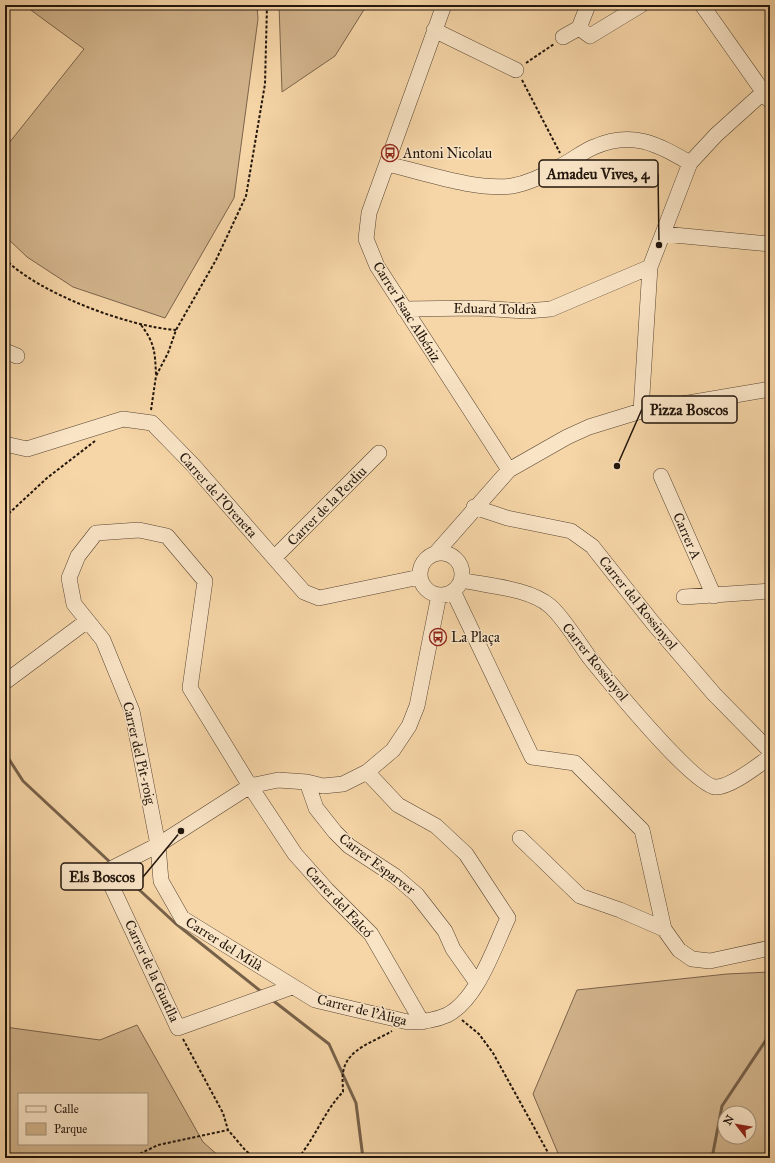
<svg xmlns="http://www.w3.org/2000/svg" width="775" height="1163" viewBox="0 0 775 1163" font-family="'IM FELL Great Primer',serif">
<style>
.green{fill:#d2b48c;stroke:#7a644c;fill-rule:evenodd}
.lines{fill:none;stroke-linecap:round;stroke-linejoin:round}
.stream{stroke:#766149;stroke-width:3}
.minor-casing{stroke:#564532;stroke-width:16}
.path{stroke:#21150b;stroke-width:2;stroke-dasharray:3 2;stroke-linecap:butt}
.minor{stroke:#f9e4c6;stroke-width:15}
.labels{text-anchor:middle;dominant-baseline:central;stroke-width:3;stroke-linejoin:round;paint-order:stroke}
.poi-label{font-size:14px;fill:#21150b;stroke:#f9e4c6;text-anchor:start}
.street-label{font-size:14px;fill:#21150b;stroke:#f9e4c6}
.leader{fill:none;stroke:#21150b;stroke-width:1.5}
.callout-dot{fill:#21150b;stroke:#f9e4c6;stroke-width:1.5}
.callout{fill:#f9e4c6;stroke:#21150b;stroke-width:1.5}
.callout-label{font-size:15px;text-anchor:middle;font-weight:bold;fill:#21150b}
</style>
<rect width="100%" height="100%" fill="#f6d5a7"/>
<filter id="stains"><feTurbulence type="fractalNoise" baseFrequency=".005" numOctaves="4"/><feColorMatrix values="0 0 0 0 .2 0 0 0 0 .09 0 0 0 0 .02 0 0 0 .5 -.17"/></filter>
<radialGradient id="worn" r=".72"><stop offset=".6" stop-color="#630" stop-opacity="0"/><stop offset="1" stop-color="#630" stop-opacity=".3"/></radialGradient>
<path class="green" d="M24,5H257L258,19L234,198L165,318L73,287L27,257L5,236V148L84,49Z
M279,5H367L335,56L282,92Z
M770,972V1158H560L533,1094L577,990L727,974ZM725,1113H749V1137H725Z
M137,1025L203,1142L221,1158H5V1027L100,1040ZM19,1094H147V1144H19Z"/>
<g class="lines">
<path class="stream" d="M5,753L23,781L111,863
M118,870L175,923L263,993
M271,999L329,1044L356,1103L363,1158
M712,1158L722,1106L770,1034"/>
<g class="minor-casing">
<path id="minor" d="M444,5L369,213L366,239L377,266L509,470
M702,5L769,100
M579,28L588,5
M434,30L516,70
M563,37L579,28L590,36L641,5
M387,164C423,172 475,191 512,186C529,183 545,175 559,167C571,161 582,152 594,147C632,130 657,144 690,163
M663,234L770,244
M404,309L477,308L526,311L551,309L650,267
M5,351L17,356
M641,411L650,267L690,163L716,135L757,98L764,94
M5,444L27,449L123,419L152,423L193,465L304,592L319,598L420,577
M661,476L714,596
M474,507L507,518L571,531L592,546L653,623L714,694L770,751
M420 574a21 21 0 1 1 42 0a21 21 0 1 1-42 0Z
M435,554L509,470L567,437L589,427L641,411L770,389
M274,558L379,453
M461,580C488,586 529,588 550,606C562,616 579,643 589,657C606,678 693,785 715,787C730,788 757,766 770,757
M453,591L532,757L575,763L642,830L664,929L679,950L692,959L710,961L770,948
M684,597L770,591
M5,682L87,621
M367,772L398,805L436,826L466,854L508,918C494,948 477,1000 447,1015C434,1021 422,1022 408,1022L315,1000L182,918L161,881L158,845L132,711L103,640L74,604L69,578L78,556L96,533L139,530L167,536L205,581L190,688L250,786L295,854L327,890L371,934L422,1022
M307,782L316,808L335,832L349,846L395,876L417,895L445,931L453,949L477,983
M520,838L580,896L620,910L664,929
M292,987L178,1028L105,872L158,845L250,786L278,780L307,782L323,786L343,784L367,772L393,750L409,726L417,706L439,595"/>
</g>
<path class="path" d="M526,63L554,44
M522,80L560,153
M5,259C38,293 129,327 176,330
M141,325C155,343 155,353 156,375
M151,410L156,376L168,353L176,330L216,260L246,196L265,84L267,5
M5,517L47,478L95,441
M462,1020L479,1034L493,1053L551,1158
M183,1039L223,1113L228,1130L246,1151L255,1158
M131,1158L158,1145L228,1130
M298,1158C316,1137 324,1111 343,1092C343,1086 342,1079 343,1073C346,1049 374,1042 392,1031"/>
<use href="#minor" class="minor"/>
</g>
<defs>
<g id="bus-ring" transform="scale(0.9)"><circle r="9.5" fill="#f9e4c6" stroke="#8f2418" stroke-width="1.5"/><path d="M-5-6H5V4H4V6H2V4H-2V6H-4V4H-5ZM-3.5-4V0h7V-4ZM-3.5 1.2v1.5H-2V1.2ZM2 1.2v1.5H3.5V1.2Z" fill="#8f2418"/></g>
</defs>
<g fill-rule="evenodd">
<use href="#bus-ring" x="390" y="153"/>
<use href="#bus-ring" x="438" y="637"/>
</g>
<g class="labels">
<g class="poi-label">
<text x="403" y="153">Antoni Nicolau</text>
<text x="451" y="637">La Plaça</text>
</g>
<g class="street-label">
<text transform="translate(495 309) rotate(1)">Eduard Toldrà</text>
<text transform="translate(407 312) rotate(58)">Carrer Isaac Albéniz</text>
<text transform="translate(218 495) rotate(48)">Carrer de l'Oreneta</text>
<text transform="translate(327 506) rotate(-45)">Carrer de la Perdiu</text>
<text transform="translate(687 536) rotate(66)">Carrer A</text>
<text transform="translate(638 603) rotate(51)">Carrer del Rossinyol</text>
<text transform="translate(595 662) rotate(51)">Carrer Rossinyol</text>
<text transform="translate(139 753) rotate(77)">Carrer del Pit-roig</text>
<text transform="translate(377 864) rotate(37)">Carrer Esparver</text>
<text transform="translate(339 902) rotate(47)">Carrer del Falcó</text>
<text transform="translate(224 944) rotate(32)">Carrer del Milà</text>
<text transform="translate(152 971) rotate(65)">Carrer de la Guatlla</text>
<text transform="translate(362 1010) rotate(14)">Carrer de l'Àliga</text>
</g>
</g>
<path class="leader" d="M659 245L658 174M617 466L642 409M181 831L143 877"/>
<g class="callout-dot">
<circle cx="659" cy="245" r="4"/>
<circle cx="617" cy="466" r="4"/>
<circle cx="181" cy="831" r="4"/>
</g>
<g class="callout">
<rect x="539" y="160" width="119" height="27" rx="4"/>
<rect x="642" y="396" width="95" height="27" rx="4"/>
<rect x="61" y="863" width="82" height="27" rx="4"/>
</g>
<g class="callout-label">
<text x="598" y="179">Amadeu Vives, 4</text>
<text x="689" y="415">Pizza Boscos</text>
<text x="102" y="882">Els Boscos</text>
</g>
<rect width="775" height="1163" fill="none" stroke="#f6d5a7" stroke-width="20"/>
<rect x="6" y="6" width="763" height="1151" fill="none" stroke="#21150b" stroke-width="2"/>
<rect x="10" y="10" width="755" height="1143" fill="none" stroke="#21150b"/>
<rect x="18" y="1093" width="130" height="52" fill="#f9e4c6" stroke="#a3917b"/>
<rect x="26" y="1106" width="20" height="6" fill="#f9e4c6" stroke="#a3917b"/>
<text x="54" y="1113" font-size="12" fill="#21150b">Calle</text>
<rect x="26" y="1123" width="20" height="12" fill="#d2b48c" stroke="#a3917b"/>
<text x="54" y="1133" font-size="12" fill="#21150b">Parque</text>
<g transform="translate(737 1125) rotate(301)"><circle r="19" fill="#f9e4c6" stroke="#a3917b"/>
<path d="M0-3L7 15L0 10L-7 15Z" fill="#8f2418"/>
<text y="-6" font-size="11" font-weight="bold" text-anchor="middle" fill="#21150b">N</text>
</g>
<rect width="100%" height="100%" filter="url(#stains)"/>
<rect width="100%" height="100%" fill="url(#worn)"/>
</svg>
